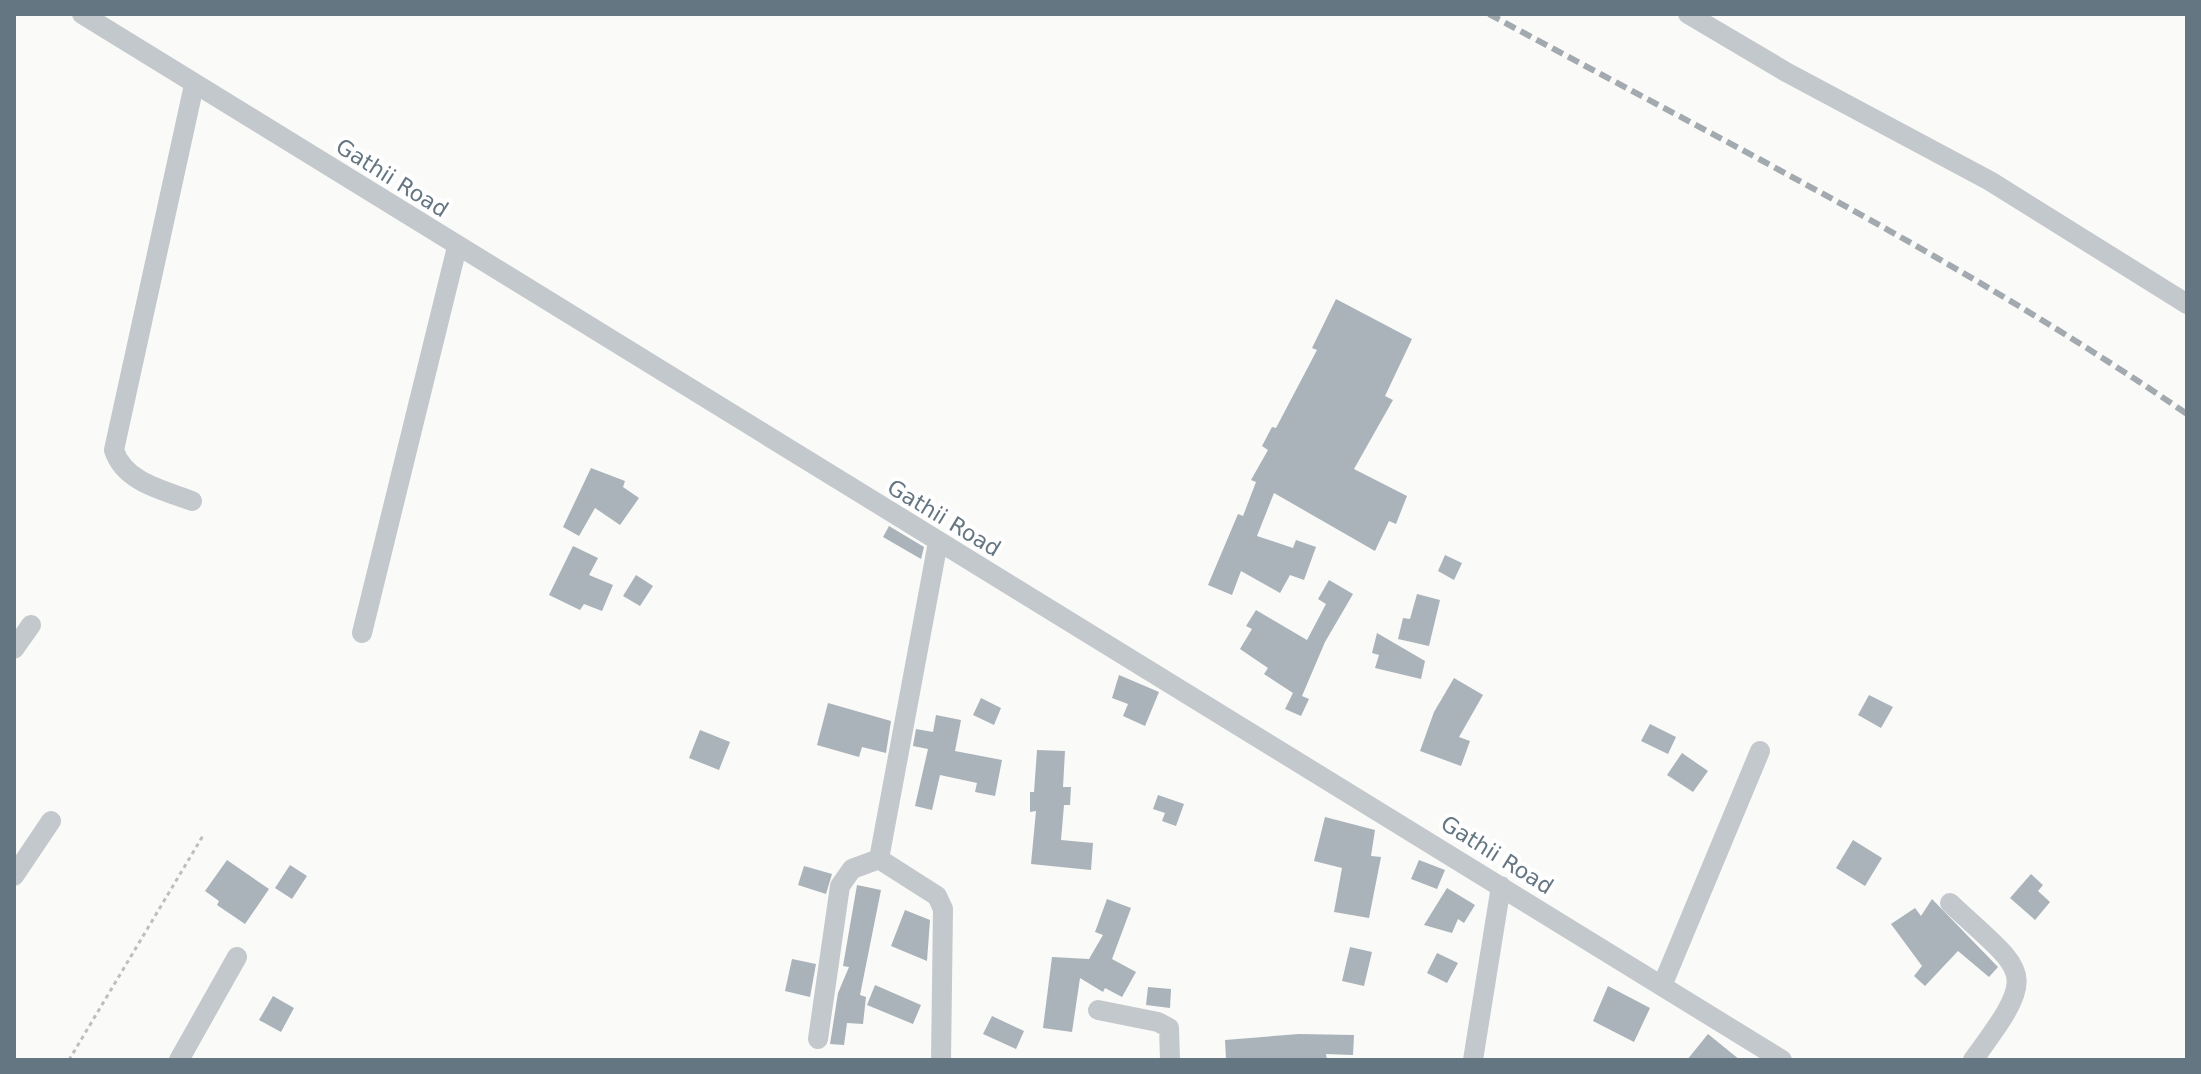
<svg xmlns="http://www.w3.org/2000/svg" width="2201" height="1074" viewBox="0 0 2201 1074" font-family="'DejaVu Sans',sans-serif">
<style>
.building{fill:#aab3b9}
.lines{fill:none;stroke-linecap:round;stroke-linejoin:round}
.path{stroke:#bbbfc2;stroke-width:3;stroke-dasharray:4 4;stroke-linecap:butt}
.street{stroke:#c3c8cc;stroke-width:20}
.rail{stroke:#a2aab0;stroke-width:6;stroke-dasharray:12 6;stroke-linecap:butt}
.labels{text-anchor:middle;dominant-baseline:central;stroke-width:8;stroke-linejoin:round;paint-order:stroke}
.street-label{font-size:22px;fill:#657683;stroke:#fff}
</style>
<rect width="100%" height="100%" fill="#fafaf8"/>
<path class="building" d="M1336,299L1412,339L1385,396L1393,400L1354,469L1407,496L1396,524L1389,521L1375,551L1274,493L1257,536L1293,548L1296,540L1316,547L1304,580L1290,575L1280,593L1241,571L1232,595L1208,585L1238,514L1243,516L1256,482L1251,480L1268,450L1262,446L1272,427L1276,428L1317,350L1312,348Z
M591,468L625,481L623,487L639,498L620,525L595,508L579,536L563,527Z
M889,526L924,547L921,559L883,537Z
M573,546L598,558L589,575L613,585L602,611L584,604L580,610L549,595Z
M1445,555L1462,563L1454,580L1438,571Z
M636,575L653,586L640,606L623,596Z
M1329,580L1353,594L1325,642L1302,696L1309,699L1301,716L1285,709L1293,693L1264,674L1268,668L1240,649L1252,629L1246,626L1256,610L1307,640L1326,604L1318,599Z
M1417,594L1440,600L1429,646L1398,639L1403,618L1410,619Z
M1377,633L1425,661L1421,679L1375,668L1379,655L1372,653Z
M1119,675L1159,692L1145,726L1123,716L1128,704L1112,698Z
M1454,678L1483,695L1459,737L1470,741L1461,766L1420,751L1434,712Z
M1869,695L1893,707L1881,728L1858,715Z
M981,698L1001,708L994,725L973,715Z
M828,703L891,721L886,753L862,747L859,757L817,745Z
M936,715L961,720L955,751L1002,760L995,796L975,792L977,783L940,775L932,810L915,806L928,749L913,746L916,729L933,732Z
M1650,724L1676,737L1668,754L1641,741Z
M700,730L730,742L719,770L689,758Z
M1037,750L1065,751L1063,787H1071L1070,805H1064L1061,840L1093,843L1091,870L1031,864L1036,811L1030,812V792H1034Z
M1682,753L1708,771L1693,792L1667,775Z
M1158,795L1184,804L1176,826L1162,821L1165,813L1153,809Z
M1325,817L1375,830L1371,856L1381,857L1369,918L1334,912L1342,868L1314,861Z
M1853,840L1882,858L1865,886L1836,868Z
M227,860L269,889L245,924L217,905L219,901L205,891Z
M1419,860L1445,870L1437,889L1411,879Z
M290,865L307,876L292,899L275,888Z
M804,866L832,874L826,894L798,885Z
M2031,874L2043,885L2038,891L2050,902L2035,920L2010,898Z
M857,885L881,890L860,995L866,997L863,1024L847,1023L844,1045L830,1044L838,993L849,967L843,966Z
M1447,888L1475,905L1464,923L1458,919L1452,933L1424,925Z
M1107,899L1131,908L1112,959L1136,972L1122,997L1105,988L1103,992L1080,978L1072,1032L1043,1028L1052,957L1089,959L1103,935L1095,932Z
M1932,899L1998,967L1989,977L1958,951L1925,986L1914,976L1922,966L1891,924L1915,908L1921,916Z
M905,910L930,920L927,961L891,946Z
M1350,947L1372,952L1364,986L1342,981Z
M1437,953L1458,963L1447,983L1427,973Z
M792,959L816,964L810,997L785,991Z
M875,985L921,1005L913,1024L867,1005Z
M1608,986L1650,1008L1634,1042L1593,1021Z
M1148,987L1171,989L1170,1008L1146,1005Z
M273,996L294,1008L281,1032L259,1020Z
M992,1016L1024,1031L1016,1049L983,1034Z
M1299,1034L1354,1035L1353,1055L1326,1054L1327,1060H1226L1225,1040Z
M1708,1034L1740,1060H1687Z"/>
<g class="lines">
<path class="path" d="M69,1060L204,834"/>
<path class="street" d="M82,14L1782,1060
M1688,14L1786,72L1990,181L2187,304
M192,501C163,490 124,482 114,450L194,85
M362,633L457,247
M14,649L31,625
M879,859L938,542
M14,876L51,821
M1950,903C2028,976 2040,969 1973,1060
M1662,986L1760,751
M1098,1010L1158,1022L1169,1028L1170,1060
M818,1039L840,886L852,869L879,859L937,896L943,909L941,1060
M179,1060L237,957
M1473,1060L1501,886"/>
<path class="rail" d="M1489,14C1724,142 1966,262 2187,414"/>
</g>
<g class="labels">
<g class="street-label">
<text transform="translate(392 178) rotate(32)">Gathii Road</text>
<text transform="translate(944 518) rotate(31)">Gathii Road</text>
<text transform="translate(1497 855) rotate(32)">Gathii Road</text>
</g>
</g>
<rect width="2201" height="1074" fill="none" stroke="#657683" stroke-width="32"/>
</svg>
